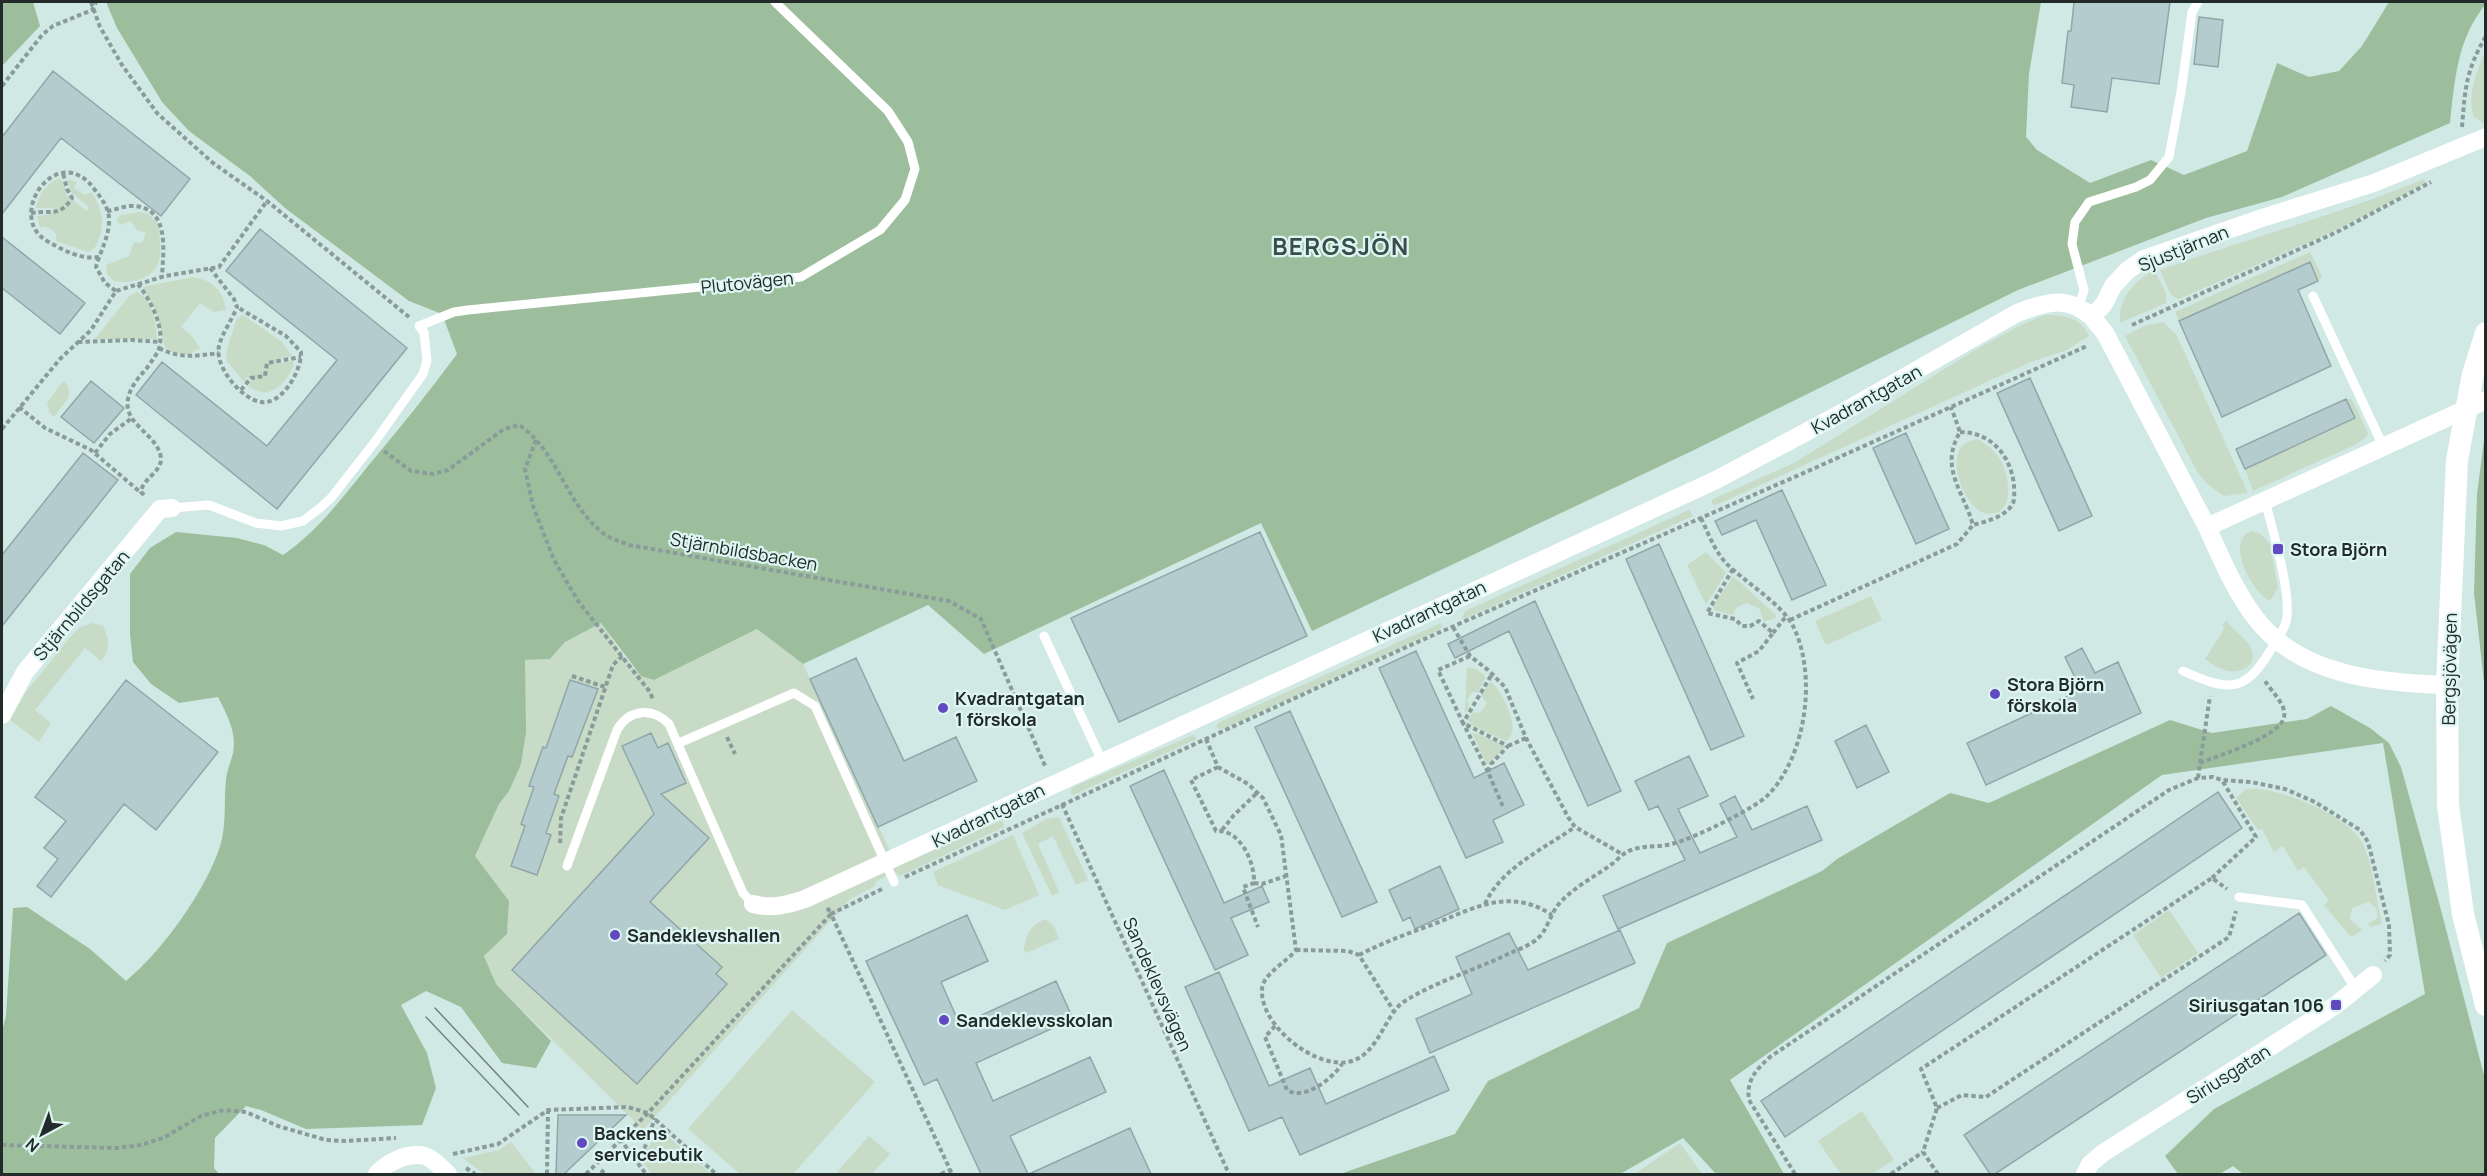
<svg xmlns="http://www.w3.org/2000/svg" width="2487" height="1176" viewBox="0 0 2487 1176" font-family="Manrope,sans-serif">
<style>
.green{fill:#c7dbc6}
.forest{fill:#9dbe9d}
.building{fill:#b5cccf;stroke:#90a7aa;stroke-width:1.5}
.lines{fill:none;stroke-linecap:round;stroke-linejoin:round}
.path{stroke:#8a9c99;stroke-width:4;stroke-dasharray:4.5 3;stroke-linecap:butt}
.service{stroke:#fff;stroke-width:9}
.minor{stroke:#fff;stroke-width:18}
.tertiary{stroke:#fff;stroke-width:22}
.tram{stroke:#748381;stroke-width:1.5}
.poi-dot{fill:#6149c1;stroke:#def6f2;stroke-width:2}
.labels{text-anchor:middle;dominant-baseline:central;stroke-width:4.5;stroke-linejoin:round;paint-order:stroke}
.street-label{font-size:18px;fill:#222b2a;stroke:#def6f2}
.poi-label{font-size:18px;font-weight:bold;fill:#222b2a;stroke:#def6f2;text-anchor:start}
.district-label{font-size:24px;font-weight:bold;letter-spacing:1.5px;fill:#394e4b;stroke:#def6f2}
</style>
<rect width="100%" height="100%" fill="#d1e9e5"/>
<path class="green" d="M2485,52V124L2474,117C2466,98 2477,70 2485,52Z
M59,178L65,184L66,195L87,211L89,207L71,192L67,179L77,182L74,188L85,195L91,192C104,209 106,230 94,249L88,252L56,241V233L45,226L40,228L37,216L51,214L54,208H36C39,194 46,184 59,178Z
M2424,179L2426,183L2334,231L2179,299L2171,295L2160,270C2248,238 2338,215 2424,179Z
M139,212L148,214L159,224C160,250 167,270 138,280C130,282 122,283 114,281L107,274L106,265L129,256L134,242L142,243L146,233L137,230L131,221L121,225L116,220L121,215Z
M2310,252L2322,276L2318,281L2309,262L2179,321L2175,312Z
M2154,270L2166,293V303L2120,323C2118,298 2134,282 2154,270Z
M193,277C212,280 223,290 226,310L214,312L200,303L181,327L191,335L200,348L188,355L168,351L165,348L156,312L143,287Z
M137,292C153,299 156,324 157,339H95L129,296Z
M243,315L282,342L292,356L277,359L278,364L293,361L294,364C287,385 268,402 248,386L252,380L247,377L244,382L226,360L227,349L237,318Z
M2044,315C2064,315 2081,317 2089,336L2067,350L2031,362L1721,503L1714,505L1711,503L1713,499L1794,463L1970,353L2017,327Z
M2163,322L2176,334L2248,493L2224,496L2207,484L2198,473L2125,336L2144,326Z
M64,380L69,389V397L54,417L49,412L47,403Z
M2346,399H2352L2368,433L2366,437L2355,445L2253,491L2245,469L2355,418Z
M1978,439C1987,445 1995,451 2001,461C2009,476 2016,513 1989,514C1966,515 1935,443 1978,439Z
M1689,510L1693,516L1464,619L1462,618L1465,611Z
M2251,531L2261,534L2270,544L2278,588L2270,601C2253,593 2224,542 2251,531Z
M1706,552L1726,573L1706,605L1687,565Z
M1733,576L1775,614L1776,618L1764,622L1759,608L1747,603L1737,607L1732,615L1714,610L1713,607Z
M1871,596L1882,620L1826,645L1815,621Z
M2227,621C2236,635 2259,644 2251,664C2235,678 2220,670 2205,659L2224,629L2222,624Z
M602,622C615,643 629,673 654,680L757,629L803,664L897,866L1000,821H1003L1004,827L900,876L894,871L876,882L875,886L850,899L643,1130L496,984L484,956L507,934L509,901L475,856L499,804L509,791L524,691L525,660L550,659L565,642Z
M92,623L103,626C109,639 111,649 101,661L85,648L35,710L51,723L39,742L10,720L26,692L68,640L79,628Z
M1441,623L1443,626L1439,630L1223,729L1217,728V724L1220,722Z
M1467,667L1476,669L1486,677L1478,692H1472L1467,700L1469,707L1465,713Z
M1491,682C1503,692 1523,731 1506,741L1473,726L1468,720L1473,712L1480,713L1487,703L1481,695Z
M1472,732L1506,746L1487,765Z
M1193,735L1197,739L1073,795L1071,794V790L1075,786Z
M2246,789C2276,785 2347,815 2362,842C2373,863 2376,899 2382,924L2370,927L2368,923L2378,918L2376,908L2369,902L2352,908L2350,919L2362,930L2351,937L2324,905L2329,901L2304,867L2298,871L2283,846L2274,852L2262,829L2258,830L2236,798Z
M1059,817L1088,880L1076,885L1053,836L1038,844L1059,892L1052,896L1022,833L1046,819Z
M1013,835L1039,895L1005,910L938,885L933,872Z
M2169,910L2198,953L2161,978L2133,935Z
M1043,920H1047L1054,926L1059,939L1026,953L1024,950C1026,935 1029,927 1043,920Z
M792,1010L875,1082L793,1174H740L688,1129Z
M1862,1111L1894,1160L1872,1174H1841L1818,1141Z
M657,1127L711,1174H652L640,1159L649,1147Z
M869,1136L890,1154L872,1174H840L837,1172Z
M511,1142L536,1174H484L463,1158L499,1150Z
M1680,1143L1702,1174H1634Z"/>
<path class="forest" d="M2,2H33L40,26L2,66Z
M106,2H2041L2029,74L2026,137L2037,150L2090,183L2151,160L2184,175L2247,151L2277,63L2309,77L2339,71L2362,46L2389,2H2485V5C2457,40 2455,79 2450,123L2282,197L2206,218L2018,290L1692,451L1312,631L1261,523L984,654L928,605L803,664L757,629L654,680L641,676L601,623L565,642L550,659L525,660L526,732L521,764L509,791L499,804L475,856L509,901L507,934L484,956L496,984L551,1041L536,1068L502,1063L461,1007L426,991L401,1005L427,1053L436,1088L422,1125L306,1129L261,1110L246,1106L215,1138L214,1168L219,1174H2V1031L6,1016L13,908L27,907L90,949L126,981C162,952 211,884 222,839C226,820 224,799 226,779C227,770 231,762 233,753C237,732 227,715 218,697L179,703L151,684L133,662L130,634V574L150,548L176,532L237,538L264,545L283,555C317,532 343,497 368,466C399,429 429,392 457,354L442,314L409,301L285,208L250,176L189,131L162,102L117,28Z
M2485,433V691L2474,593L2477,494Z
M2331,706L2370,728L2389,743L2401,767L2441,910L2485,1079V1174H2243L2233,1166L2220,1174H2178L2165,1156L2214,1109L2425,994L2383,743L2162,775L1730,1080L1784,1174H1716L1683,1138L1620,1174H1340L1455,1134L1488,1081L1639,1008L1667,943L1822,871L1837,859L1950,793L1989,803L2170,720L2212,733L2307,719Z"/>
<path class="building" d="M2074,2H2170L2159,84L2112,78L2107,112L2071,107L2074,85L2062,83L2068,31H2071Z
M2199,17L2223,20L2218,67L2194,64Z
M53,71L190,179L161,216L61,138L2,214V137Z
M260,229L407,348L277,509L136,395L162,362L267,446L337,360L226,271Z
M2,237L85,303L60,334L2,288Z
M2310,262L2318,281L2298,290L2331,366L2222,417L2179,321Z
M2030,378L2092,516L2059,531L1997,393Z
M91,381L124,408L94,443L61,417Z
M2346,399L2355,418L2245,469L2236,449Z
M1906,433L1949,529L1916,544L1873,448Z
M83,453L118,480L2,626V555Z
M1782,490L1826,585L1792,600L1756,520L1722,535L1715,521Z
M1260,532L1307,636L1119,722L1071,618Z
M1659,544L1744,736L1711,750L1626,559Z
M1535,601L1621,791L1588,806L1509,631L1455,658L1448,644Z
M2082,648L2095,673L2118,662L2141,713L1986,785L1967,743L2081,690L2065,657Z
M1416,651L1474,778L1504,763L1524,805L1493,820L1503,842L1466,858L1379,668Z
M856,658L904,761L956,737L977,781L878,827L810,679Z
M126,680L218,752L156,830L124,804L51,897L37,886L58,859L44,848L66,821L35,797Z
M570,680L598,689L572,757L568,756L554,794L559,796L546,833L551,835L537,875L511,866L525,826L521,824L534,787L529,786L543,747L546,748Z
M1290,711L1377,902L1342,917L1255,727Z
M1866,725L1889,772L1857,788L1835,741Z
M651,733L658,748L668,743L686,783L661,794L709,838L650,902L722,967L716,974L727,984L637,1084L512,970L654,814L622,746Z
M1689,756L1708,796L1678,809L1700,853L1737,837L1720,804L1735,796L1752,830L1807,806L1822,840L1618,929L1603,896L1685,860L1658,806L1649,810L1635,781Z
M1164,770L1224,903L1262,886L1269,902L1231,918L1248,955L1215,970L1130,786Z
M2218,792L2242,828L1785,1137L1761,1101Z
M1440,866L1459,909L1415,929L1410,917L1403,921L1389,890Z
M2299,913L2326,955L1995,1174H1990L1964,1135Z
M967,915L988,961L941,982L960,1025L1056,981L1073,1019L976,1063L993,1101L1090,1057L1106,1092L1010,1136L1028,1174H981L937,1079L924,1085L866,961Z
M1620,930L1635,963L1430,1053L1416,1019L1472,994L1456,957L1509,933L1528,970Z
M1219,972L1269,1086L1310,1068L1326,1104L1434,1056L1449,1090L1300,1155L1282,1117L1249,1131L1185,987Z
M558,1115H626L564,1174H556Z
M1130,1128L1151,1174H1029Z"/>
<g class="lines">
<path class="path" d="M91,2L100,27L122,65L157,113L213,163L267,201L409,317
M2,86L42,35L53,26L92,10L96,2
M2462,127C2465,89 2466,70 2486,36
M107,211C115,210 123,206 131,206C171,206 163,251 162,277
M31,213C52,210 60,217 72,198L67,189L63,173
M99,257C81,260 63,250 47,241C4,216 58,138 95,190C103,200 110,210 109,223C108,239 100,252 96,267L105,283L116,291
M210,268L234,299L237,307C232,320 222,333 219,346C214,366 241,399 261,402C283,405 302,369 301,352L286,336L237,307
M138,284C150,300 163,323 160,344C159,353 152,360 147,368C139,377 130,387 128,399C123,425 158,434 161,458C162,472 142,479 141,492L146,497
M2132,325L2337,232L2431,182
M78,342L132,340L161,342
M159,348C179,359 197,356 219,353
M241,390L251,378L265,376L267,363L301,357
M19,407L45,428L91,450L140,492
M2,429L60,359L91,330L116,291L165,276L219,267L267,201
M1960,432C1991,432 2011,456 2014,485C2014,490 2015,499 2013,503C2006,517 1987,521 1973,525
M536,440L525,469L533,506L554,560L578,601L650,692L653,700
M384,451L411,471L433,474L448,470L504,429L519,425C558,451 566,505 603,533C610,539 620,541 629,545L949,601L981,619L1046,768
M95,453L110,434L132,418
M1733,569L1707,613L1735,619L1742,626H1750L1759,621L1773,633L1759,651L1737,663L1753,699
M1790,620L1957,544L1973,525C1963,490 1939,468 1960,432L1951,407
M1453,627L1470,656L1488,670L1505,687L1526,738L1568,817L1575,827L1622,854
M1773,633L1787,615
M1470,656L1438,670L1463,723L1508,746L1491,764L1488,772L1504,809
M572,676L605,687
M727,737L735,754
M1206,739L1218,767L1248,784L1263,798L1281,835L1296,950C1287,962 1262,974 1262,990C1260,1026 1318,1072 1352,1061C1380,1052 1385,1013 1405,1001C1437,981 1475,970 1508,954C1517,950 1529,946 1537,939C1547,931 1550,915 1558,905C1574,886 1597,876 1616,861C1633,841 1653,850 1675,843C1694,838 1756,808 1768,795C1806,756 1817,677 1794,628C1783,604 1744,582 1725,562C1714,549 1708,533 1701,518
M1508,746L1526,738
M2200,763L2210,696
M1218,767L1191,780L1216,831C1240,829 1255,862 1254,883L1243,887L1258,927
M1488,772L1463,723L1492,674
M2198,778L2200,763C2218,756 2281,736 2284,717C2287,705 2271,691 2265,681
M1062,804L1229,1174
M1222,830L1234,815L1257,793
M560,843L561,818L613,665L622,656
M905,877L1413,644L1806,472L2087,346
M2212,878L2256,837L2222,780
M1254,883L1262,884L1286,876
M882,889L831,914L952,1174
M1485,904C1501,868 1545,848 1575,827
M1296,950L1348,951L1359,955L1395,1013
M1359,955C1380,944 1401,936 1423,928C1467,913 1505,884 1552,915
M1275,1026L1265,1037L1287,1090C1304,1101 1332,1079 1342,1064
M1937,1108L1962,1095L1986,1097L2229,937L2236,911
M620,1139L646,1174
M2,1145L117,1148L141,1145L163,1138L201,1116L224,1110L246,1112L278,1126L326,1140L345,1141L396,1138
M453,1154L498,1144L548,1110L628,1107L648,1113L716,1174
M636,1161L645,1147L655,1118
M466,1168L475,1174
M601,1170L605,1174
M547,1174L548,1111
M586,1174L648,1113L831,914L827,907
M941,1174L950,1170
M1795,1174L1749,1100C1746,1080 1756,1070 1770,1057L2169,790L2198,778L2213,777L2222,780L2251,782L2285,789L2315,802L2360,830L2368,842L2389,925L2390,955L2385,961
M1891,1174L1923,1152
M1938,1174L1923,1152L1937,1108L1921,1069L2212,878L2227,889"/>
<path class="service" d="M2313,296L2384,448
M2079,306L2084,290L2072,244L2075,222L2089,202L2136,187L2150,180L2169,157L2181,92L2192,12L2198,2
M172,508L209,505L256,523L281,526L303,521L320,508L331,498L374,443L423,374L427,361L424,332L419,326L454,312L468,310L801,277L880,230L905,200L915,169L908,142L888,111L775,2
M1044,636L1102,761
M2183,671C2226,690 2244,695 2270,651C2276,642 2283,632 2286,622C2293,597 2272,528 2265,501
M679,743L794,693L815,706L894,882
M567,866L617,730C629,709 652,707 669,724L743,893L753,904
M2239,897L2302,905L2356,989"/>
<path class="minor" d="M2207,527L2105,333L2092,317L2104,304L2113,286L2128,270L2144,259L2262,218L2374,183L2486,137
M2447,685C2379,683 2298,676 2254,616C2234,589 2221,558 2207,527L2486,400
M2,715L25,672L160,509L172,508
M753,904C772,909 787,905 805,899L1716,480L1838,415L2017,313C2047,302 2066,295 2092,317
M377,1174C387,1162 408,1152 425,1156C434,1159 441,1168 448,1174
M2085,1174L2090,1164L2103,1153L2336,1005L2373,975"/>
<path class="tertiary" d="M2486,333L2473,374L2457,460L2447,685L2448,805L2463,914L2486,1005"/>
<path class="tram" d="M435,1008L528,1107
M426,1017L519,1115"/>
</g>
<g class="poi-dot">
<rect x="2272" y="543" width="12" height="12" rx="3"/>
<circle cx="1995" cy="694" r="6"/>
<circle cx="943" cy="708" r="6"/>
<circle cx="615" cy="935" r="6"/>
<rect x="2330" y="999" width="12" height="12" rx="3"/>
<circle cx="944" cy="1020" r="6"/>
<circle cx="582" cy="1143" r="6"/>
</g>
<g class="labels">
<g class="street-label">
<text transform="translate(2183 248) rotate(-22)">Sjustjärnan</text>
<text transform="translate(747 282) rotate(-6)">Plutovägen</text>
<text transform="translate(1866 399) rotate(-29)">Kvadrantgatan</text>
<text transform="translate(744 551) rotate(10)">Stjärnbildsbacken</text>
<text transform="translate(81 605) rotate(-50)">Stjärnbildsgatan</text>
<text transform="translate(1429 611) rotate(-25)">Kvadrantgatan</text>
<text transform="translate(2449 669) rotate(-89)">Bergsjövägen</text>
<text transform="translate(988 815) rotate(-26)">Kvadrantgatan</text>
<text transform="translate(1158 984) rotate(66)">Sandeklevsvägen</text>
<text transform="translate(2228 1074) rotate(-32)">Siriusgatan</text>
</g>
<g class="poi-label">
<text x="2290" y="549">Stora Björn</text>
<text x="2007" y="684">Stora Björn<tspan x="2007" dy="21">förskola</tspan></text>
<text x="955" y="698">Kvadrantgatan<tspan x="955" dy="21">1 förskola</tspan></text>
<text x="627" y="935">Sandeklevshallen</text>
<text x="2324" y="1005" text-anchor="end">Siriusgatan 106</text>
<text x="956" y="1020">Sandeklevsskolan</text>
<text x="594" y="1133">Backens<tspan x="594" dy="21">servicebutik</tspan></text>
</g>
<g class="district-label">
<text x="1341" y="245">BERGSJÖN</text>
</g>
</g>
<rect width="2487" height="1176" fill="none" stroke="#222b2a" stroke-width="6"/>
<g transform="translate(42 1134) rotate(221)" stroke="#def6f2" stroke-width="4.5" paint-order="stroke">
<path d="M0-4.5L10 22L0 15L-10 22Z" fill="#222b2a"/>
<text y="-9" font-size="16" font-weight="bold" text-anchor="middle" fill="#222b2a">N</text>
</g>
</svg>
